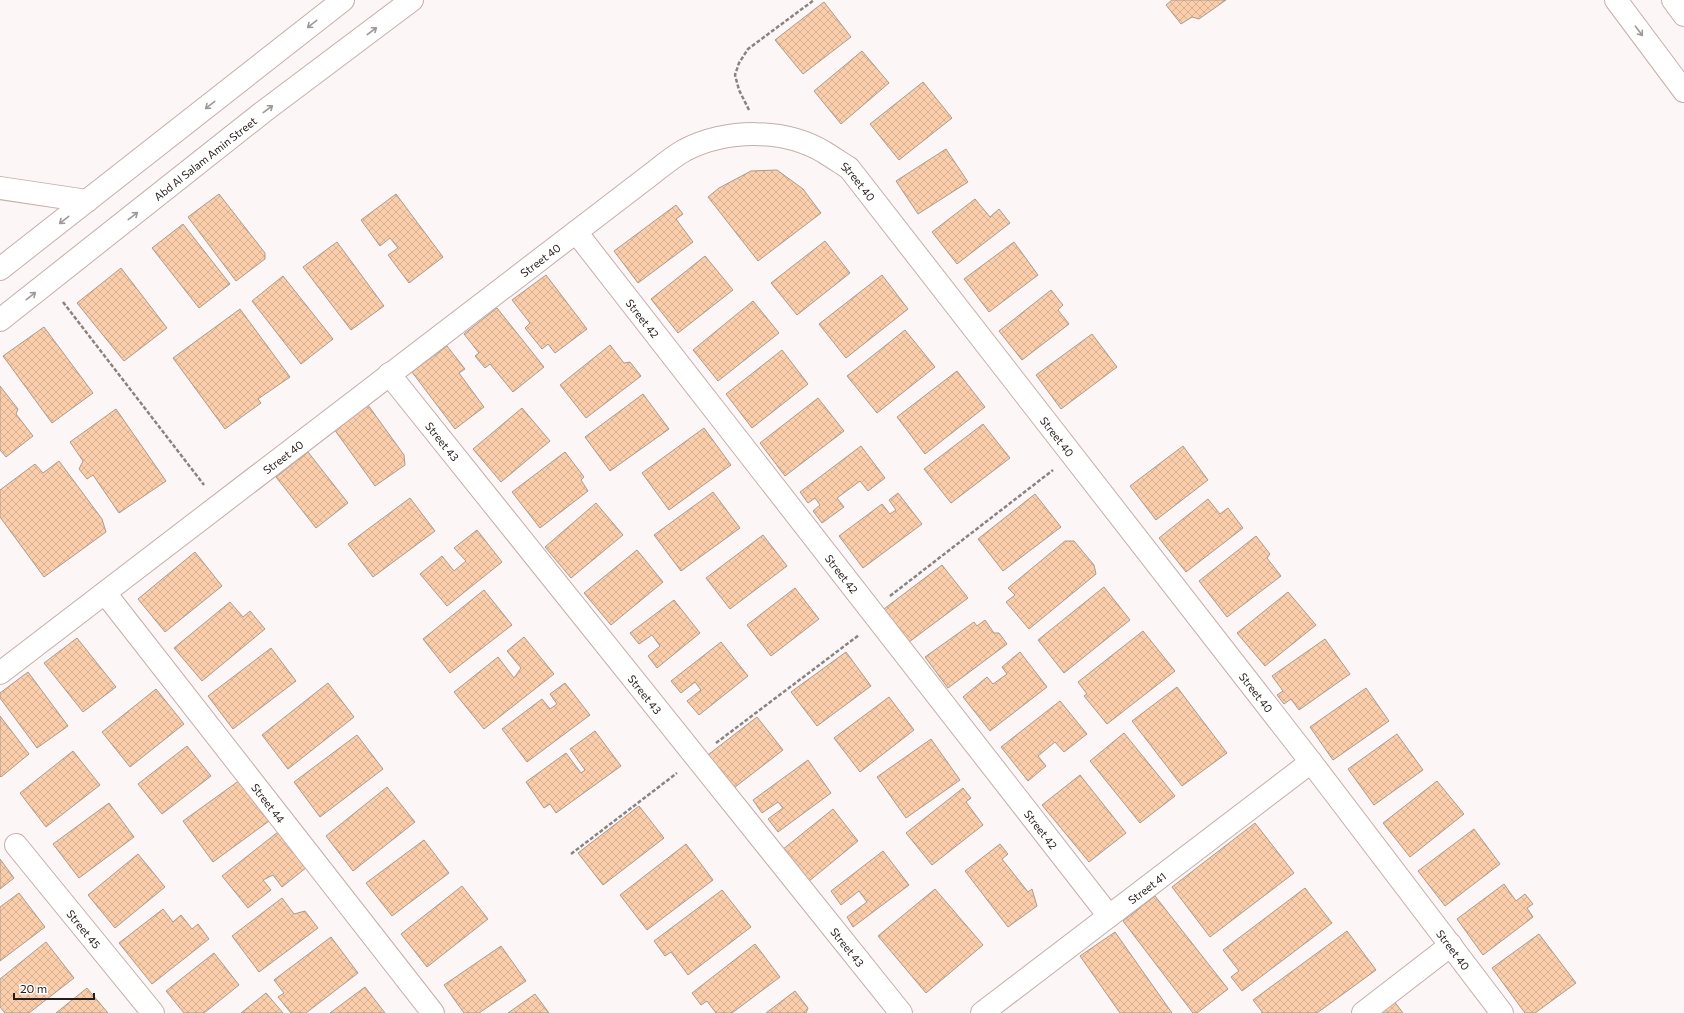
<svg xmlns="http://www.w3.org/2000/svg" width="1684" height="1013" viewBox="0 0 1684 1013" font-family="Commissioner,sans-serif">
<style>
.building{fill:url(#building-cross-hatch);stroke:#ab9a8d}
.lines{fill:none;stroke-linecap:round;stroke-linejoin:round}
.street-casing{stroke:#c5aea9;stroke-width:24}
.secondary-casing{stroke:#c5aea9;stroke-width:24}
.path{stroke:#8a8382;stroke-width:2.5;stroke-dasharray:4 2;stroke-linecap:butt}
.street{stroke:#fff;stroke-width:22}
.secondary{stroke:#fff;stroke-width:22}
.oneway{stroke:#9d9998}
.labels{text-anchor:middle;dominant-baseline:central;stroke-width:4;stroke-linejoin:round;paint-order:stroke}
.street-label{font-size:11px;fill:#251d1b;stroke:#fff}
</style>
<defs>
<pattern id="building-cross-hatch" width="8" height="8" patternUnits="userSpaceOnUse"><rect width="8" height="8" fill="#fbceab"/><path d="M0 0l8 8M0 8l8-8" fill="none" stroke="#d7b093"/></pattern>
</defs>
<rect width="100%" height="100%" fill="#fcf7f6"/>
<path class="building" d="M1172,0H1226L1199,19L1192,17L1181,24L1166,5Z
M824,2L851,37L803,74L775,40Z
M862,51L889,83L841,124L814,91Z
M923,82L952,118L899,160L870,124Z
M946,149L968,182L918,214L896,181Z
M777,170L803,189L821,213L758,261L708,197L719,188L751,171Z
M219,194L265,253V259L236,281L188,217Z
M396,194L443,257L409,283L388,255L398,248L390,238L380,246L361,220Z
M975,199L990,217L999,209L1010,223L957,264L932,232Z
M676,205L683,214L676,219L693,242L638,283L614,251Z
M183,224L230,284L199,308L152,248Z
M825,241L850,273L797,315L771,283Z
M337,242L384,306L351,330L303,267Z
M1014,242L1038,275L989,312L964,279Z
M705,256L733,290L678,333L651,299Z
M121,268L167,328L124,361L77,303Z
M546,275L587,329L555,353L548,344L542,349L525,328L530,323L512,300Z
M882,275L908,309L846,358L819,324Z
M283,276L333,339L301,364L252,301Z
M1051,290L1063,305L1058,310L1069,324L1022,360L999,331Z
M753,301L779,333L718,381L693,350Z
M497,308L544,367L513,392L490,364L485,368L475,356L479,353L464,334Z
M240,309L290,377L258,399L261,403L225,429L173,358Z
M44,327L93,393L52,423L3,356Z
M905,330L935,367L877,413L847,376Z
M1092,334L1117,367L1061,409L1036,375Z
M610,345L624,363L630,362L641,376L586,418L560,385Z
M447,346L465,369L459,373L484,407L455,429L412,372Z
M782,350L808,384L752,428L726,394Z
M957,371L985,407L925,454L897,417Z
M0,386L18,409L16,414L33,436L6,457L0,450Z
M643,394L669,429L610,471L585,437Z
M818,398L844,431L785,476L760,443Z
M368,405L404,455L405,465L375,486L334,429Z
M522,408L550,441L501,482L473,449Z
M116,409L166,481L119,513L93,475L87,479L79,469L83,461L70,442Z
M983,424L1010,458L951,503L924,469Z
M704,428L731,465L669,510L642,473Z
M861,446L885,478L868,491L860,481L837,498L844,507L822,523L813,511L820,505L815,498L808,503L800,492Z
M1183,446L1208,480L1156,520L1130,486Z
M308,452L348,503L316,528L276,477Z
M565,452L584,477L581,480L588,491L540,528L512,492Z
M59,461L102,519L106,532L44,577L0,517V490L35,464L43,473Z
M713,492L740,528L681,571L654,535Z
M898,493L922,524L863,568L839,536L882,504L890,514L896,510L889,500Z
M1035,494L1061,527L1003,571L978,539Z
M410,498L435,531L373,577L348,544Z
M1208,499L1220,514L1228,508L1243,528L1186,572L1159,538Z
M596,503L623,535L571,578L545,547Z
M477,530L502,562L447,606L420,574L442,556L454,571L466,561L454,548Z
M763,535L787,566L730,609L706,578Z
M1256,536L1270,554L1267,558L1281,576L1227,617L1199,581Z
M1065,541H1074L1094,565L1096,574L1029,629L1006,602L1015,595L1008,588Z
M637,550L663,582L611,625L584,593Z
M195,552L222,586L165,632L138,599Z
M942,565L968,598L909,642L884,609Z
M1104,587L1130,620L1064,673L1038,640Z
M795,588L819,619L771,656L747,625Z
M484,590L512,625L450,673L423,639Z
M1288,592L1316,625L1265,666L1237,633Z
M674,600L700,633L657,668L648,656L660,646L652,635L639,644L630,633Z
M230,602L243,617L250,611L265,629L202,681L174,648Z
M985,620L994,633H999L1007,644L948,688L925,657L974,622L977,626Z
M1143,631L1175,671L1107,724L1084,696L1087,694L1078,682Z
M524,637L554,674L484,729L454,692L498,657L514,678L521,668L507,651Z
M77,638L116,687L83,712L44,663Z
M1325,639L1350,674L1299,710L1291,699L1284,704L1277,695L1283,691L1272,676Z
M721,642L748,676L699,715L687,701L701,690L695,682L681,693L671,681Z
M271,648L296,681L233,729L208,696Z
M846,652L871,686L817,726L791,692Z
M1020,652L1047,687L990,731L963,697L987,677L993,684L1007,674L1002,667Z
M28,672L68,726L37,748L0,698V693Z
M328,683L354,717L288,769L262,735Z
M565,683L590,715L527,762L502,729L542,699L550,709L557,704L550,694Z
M1177,687L1227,753L1182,786L1132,721Z
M1366,688L1389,721L1333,760L1310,727Z
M156,689L184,724L130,767L102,732Z
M889,697L914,730L860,772L834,738Z
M1060,701L1087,734L1064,752L1055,742L1038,756L1046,766L1028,781L1001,747Z
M0,716L29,754L1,777L0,776Z
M757,717L783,750L730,791L704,758Z
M595,731L621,766L556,813L550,804L544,808L526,782L566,753L581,773L585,770L570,749Z
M1124,733L1175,796L1140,823L1090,761Z
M1397,734L1423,770L1374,805L1348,769Z
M357,735L383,769L320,817L294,782Z
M931,739L960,780L906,818L877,777Z
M187,746L211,776L162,814L138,784Z
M73,751L100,785L46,827L20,793Z
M808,760L831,793L778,832L768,819L783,808L778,802L762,813L753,800Z
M1080,775L1126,833L1089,862L1042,805Z
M240,780L269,821L213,862L183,821Z
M1437,781L1464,814L1410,857L1383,823Z
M387,787L415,822L353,871L326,836Z
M963,788L971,798L966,802L983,825L932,865L906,833Z
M109,803L134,837L79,878L53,844Z
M639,806L664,838L603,885L578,853Z
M833,809L858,841L808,882L782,850Z
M1255,823L1294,873L1210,937L1172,887Z
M1474,829L1500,864L1445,906L1418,871Z
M278,832L307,867L282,887L273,875L263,880L271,890L248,908L222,876Z
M424,840L449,873L392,916L366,883Z
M686,844L713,880L647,930L620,895Z
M1000,844L1008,854L1002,859L1028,892L1032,889L1037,906L1008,927L965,871Z
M883,851L909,885L853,927L847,917L867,902L859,891L841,905L831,891Z
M138,854L165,887L115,928L88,895Z
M0,859L14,878L0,889Z
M1504,884L1516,901L1525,894L1533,904L1527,908L1533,917L1483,955L1457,919Z
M462,886L488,919L427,967L401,934Z
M1305,888L1332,923L1242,991L1231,977L1239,971L1223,950Z
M935,889L983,945L926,993L878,936Z
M722,890L751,927L688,975L671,952L665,956L654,941Z
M19,893L45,927L0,961V907Z
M1155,896L1228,989L1197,1013H1193L1123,921Z
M282,898L294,914L305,911L318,928L259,972L232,936Z
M163,909L173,922L181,915L192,929L198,924L209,939L152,984L119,943Z
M1347,931L1376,970L1317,1013H1261H1263L1253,1000Z
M1115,932L1172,1013H1120L1080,956Z
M1539,934L1576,983L1535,1013H1525L1492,968Z
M331,937L358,973L306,1013H291L278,997L284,993L274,980Z
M46,942L74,978L29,1013H5L0,1007V979Z
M755,944L780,977L732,1013H716L707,1001L701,1005L692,993Z
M501,946L526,981L479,1013H464L444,985Z
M214,953L239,985L204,1013H184L166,991Z
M365,987L385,1013H330Z
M87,988L108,1013H56Z
M795,991L808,1008L806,1013H766Z
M266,993L283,1013H241Z
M535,994L549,1013H508Z
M1394,1001L1403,1013H1379Z"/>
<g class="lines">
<g class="street-casing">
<g id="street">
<path d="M1616,0L1684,91"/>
<path d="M1673,0L1684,15"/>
<path d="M0,188L87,201"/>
<path id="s1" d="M576,232L1109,916"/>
<path id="s2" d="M389,374L901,1013"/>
<path id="s3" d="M105,593L433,1013"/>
<path id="s4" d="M0,673L653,173C663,165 674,156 685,150C727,129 783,128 824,152C832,157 841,163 849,168L1311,762L1502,1013"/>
<path id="s5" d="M16,845L153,1013"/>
<path id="s6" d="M982,1013L1311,762"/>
<path d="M1363,1013L1451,945"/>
</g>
</g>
<g class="secondary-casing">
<g id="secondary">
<path d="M0,269L343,0"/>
<path id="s7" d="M0,320L263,112L412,0"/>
</g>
</g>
<path class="path" d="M749,110L739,90L735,75L739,63L748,49L814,0
M63,302L204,485
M890,596L1053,470
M716,743L859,635
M571,854L677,773"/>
<use href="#street" class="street"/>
<use href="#secondary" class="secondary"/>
</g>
<defs><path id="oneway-shaft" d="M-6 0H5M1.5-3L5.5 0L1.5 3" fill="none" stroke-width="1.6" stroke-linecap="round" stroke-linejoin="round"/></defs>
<g class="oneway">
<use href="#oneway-shaft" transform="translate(312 24) rotate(142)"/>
<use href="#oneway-shaft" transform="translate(372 31) rotate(-37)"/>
<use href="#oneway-shaft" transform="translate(1639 31) rotate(53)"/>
<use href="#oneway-shaft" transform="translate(210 105) rotate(142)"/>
<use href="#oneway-shaft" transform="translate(268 109) rotate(-37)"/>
<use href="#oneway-shaft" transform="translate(133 216) rotate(-38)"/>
<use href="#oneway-shaft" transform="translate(64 220) rotate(142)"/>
<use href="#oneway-shaft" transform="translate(31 296) rotate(-38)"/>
</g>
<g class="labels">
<g class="street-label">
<text stroke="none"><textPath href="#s7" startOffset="261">Abd Al Salam Amin Street</textPath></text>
<text stroke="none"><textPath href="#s4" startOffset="1052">Street 40</textPath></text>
<text stroke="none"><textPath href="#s4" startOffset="680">Street 40</textPath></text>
<text stroke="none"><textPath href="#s1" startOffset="109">Street 42</textPath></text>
<text stroke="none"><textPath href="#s4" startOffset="1376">Street 40</textPath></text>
<text stroke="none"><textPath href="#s2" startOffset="86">Street 43</textPath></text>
<text stroke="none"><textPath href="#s4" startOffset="356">Street 40</textPath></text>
<text stroke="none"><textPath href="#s1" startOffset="433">Street 42</textPath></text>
<text stroke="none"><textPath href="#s4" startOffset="1700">Street 40</textPath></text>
<text stroke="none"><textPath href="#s2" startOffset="410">Street 43</textPath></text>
<text stroke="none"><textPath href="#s3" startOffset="266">Street 44</textPath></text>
<text stroke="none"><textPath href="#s1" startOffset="757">Street 42</textPath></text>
<text stroke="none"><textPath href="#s6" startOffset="207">Street 41</textPath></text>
<text stroke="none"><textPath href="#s5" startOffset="108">Street 45</textPath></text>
<text stroke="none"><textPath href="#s2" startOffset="734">Street 43</textPath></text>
<text stroke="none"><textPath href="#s4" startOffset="2024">Street 40</textPath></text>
</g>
</g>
<path d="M14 993v6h80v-6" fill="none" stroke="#251d1b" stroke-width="2"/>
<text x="20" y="993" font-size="12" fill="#251d1b" stroke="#ffffff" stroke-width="3" paint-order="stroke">20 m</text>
</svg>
